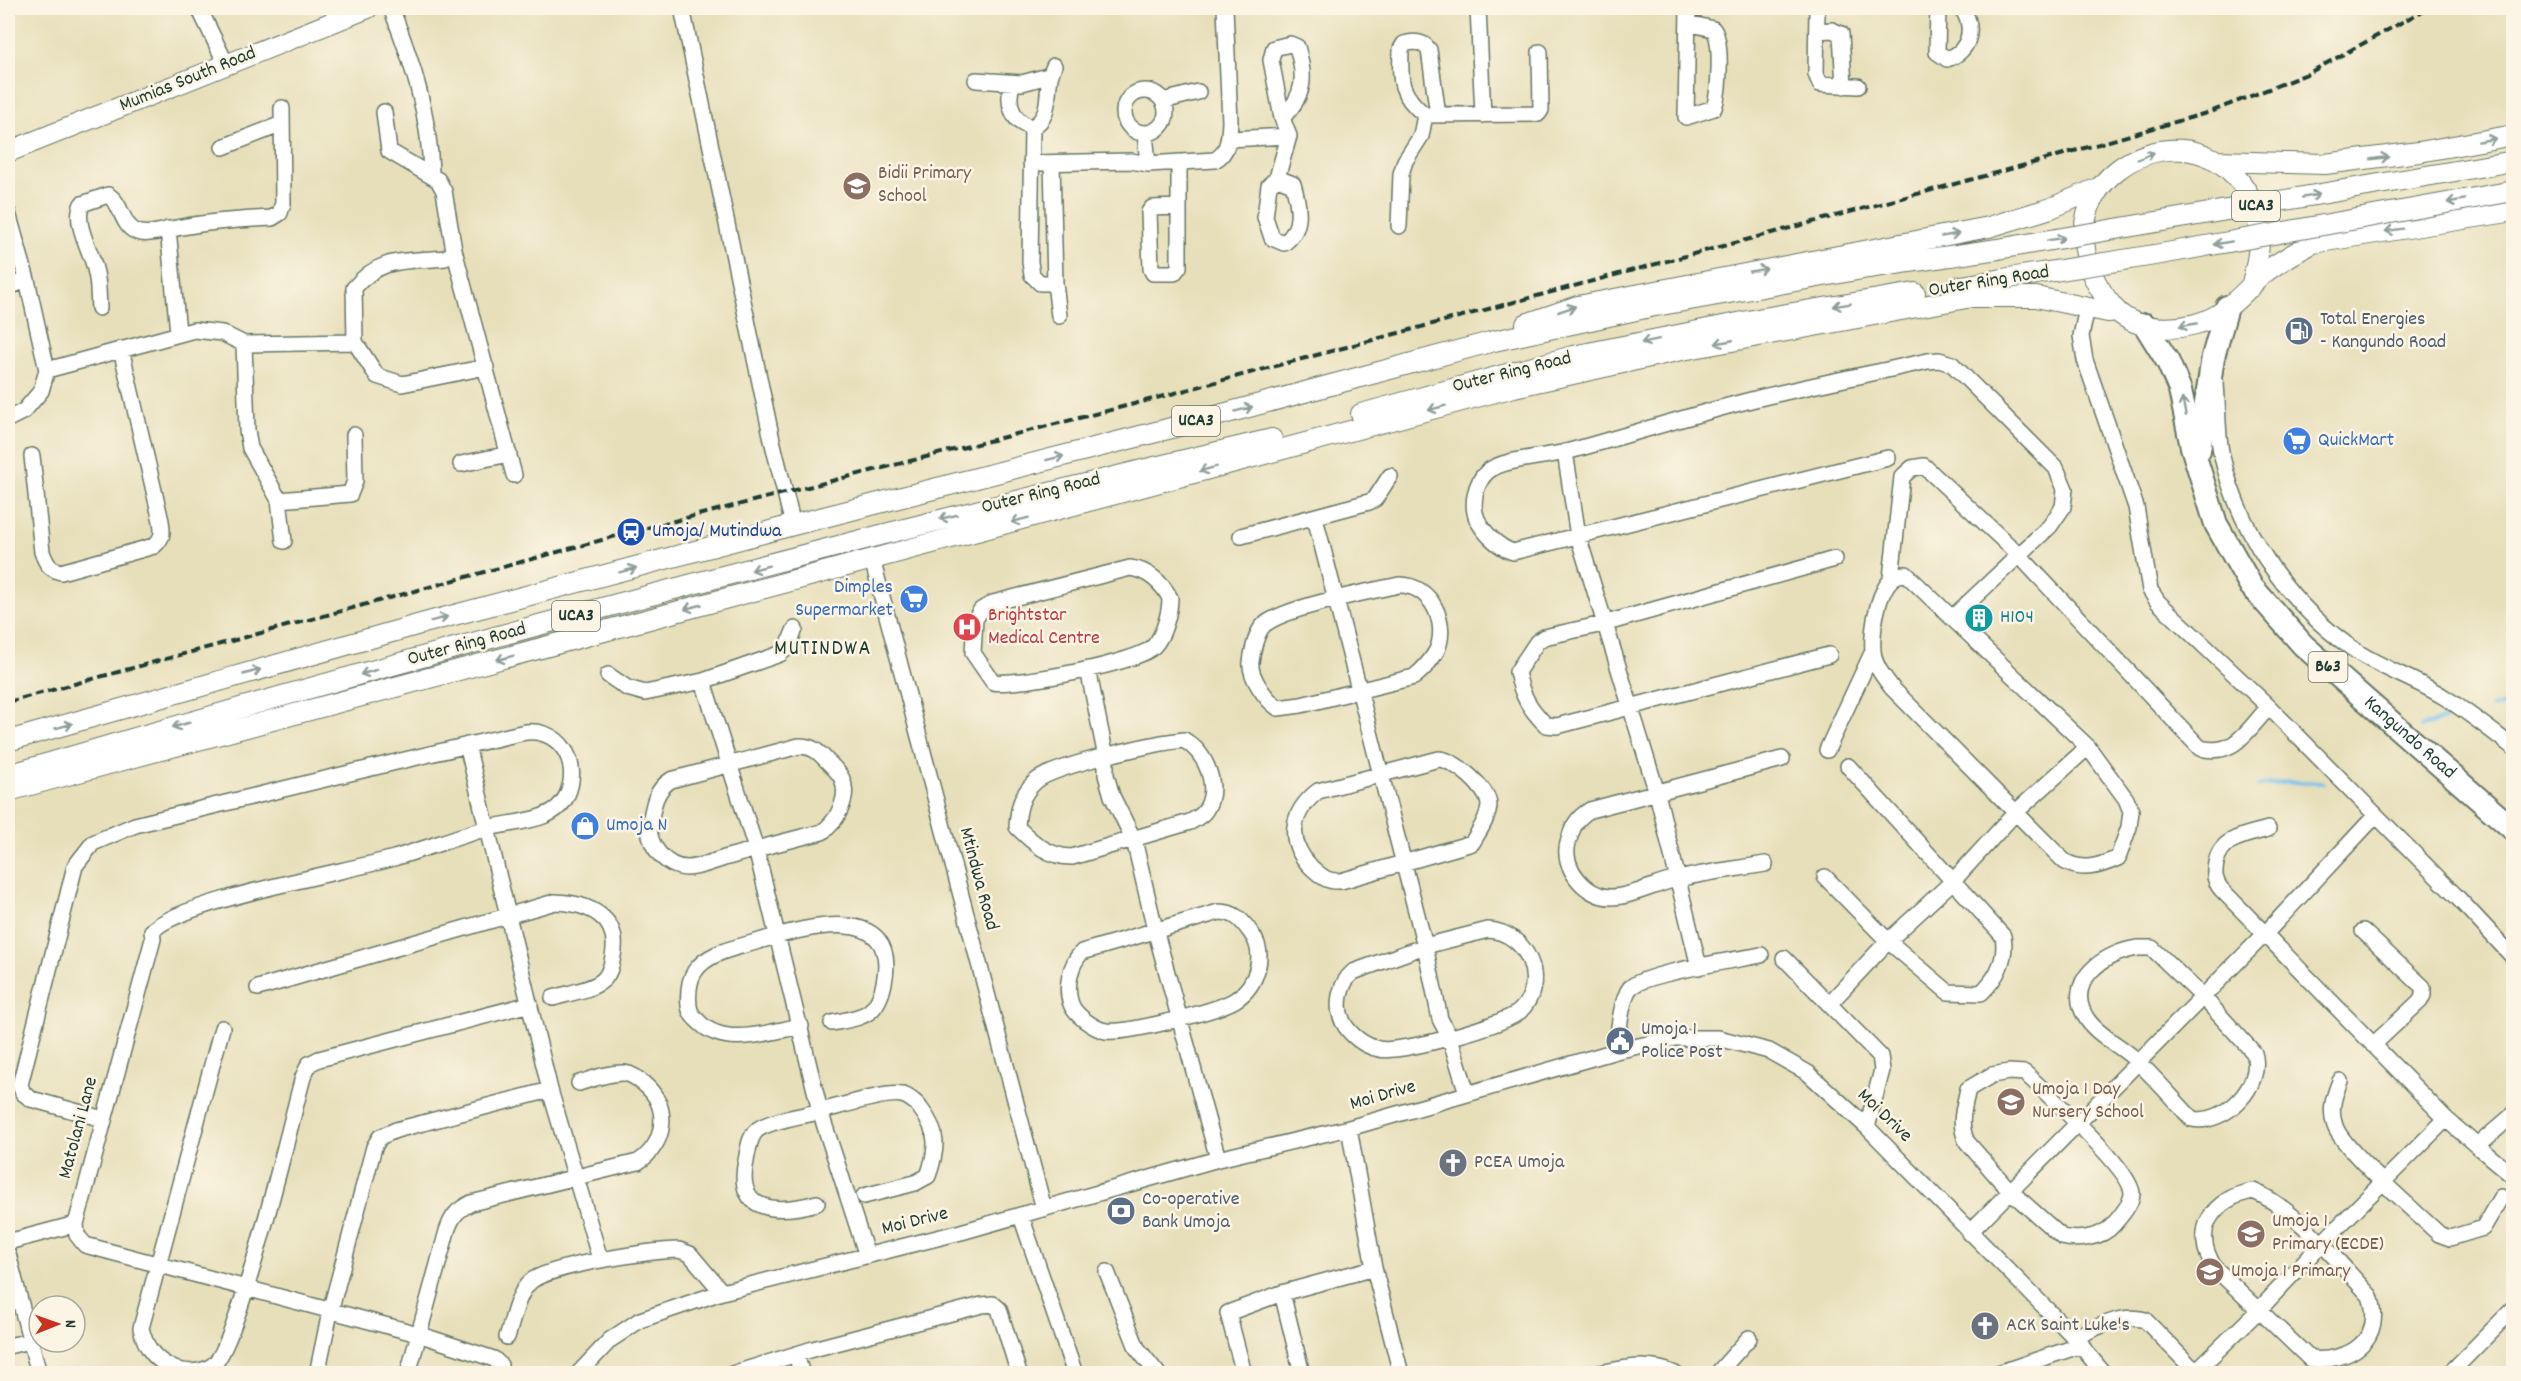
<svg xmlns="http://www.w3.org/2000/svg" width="2521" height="1381" viewBox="0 0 2521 1381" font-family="Dekko,sans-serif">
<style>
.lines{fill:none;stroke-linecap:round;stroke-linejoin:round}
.stream{stroke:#73c1ed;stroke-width:4}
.minor-casing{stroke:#657663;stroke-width:18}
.major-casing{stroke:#657663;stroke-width:22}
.highway-casing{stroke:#657663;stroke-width:26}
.minor{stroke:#fff;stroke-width:15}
.major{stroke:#fff;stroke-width:20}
.highway{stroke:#fff;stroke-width:22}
.rail{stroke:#1f3d34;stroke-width:4;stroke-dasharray:9 4.5;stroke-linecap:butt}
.major-bridge-casing{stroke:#657663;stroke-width:22;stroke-linecap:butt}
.major-bridge{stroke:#fff;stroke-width:20}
.oneway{stroke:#8f9e9a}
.labels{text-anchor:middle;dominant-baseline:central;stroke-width:5;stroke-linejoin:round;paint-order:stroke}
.shield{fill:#fcf5e5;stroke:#617469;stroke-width:1.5}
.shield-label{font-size:18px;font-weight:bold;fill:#1f3d34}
.street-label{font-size:20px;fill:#1f3d34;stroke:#fcf5e5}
.education-label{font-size:20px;fill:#785e54;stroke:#fcf5e5;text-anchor:start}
.service-label{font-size:20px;fill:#4e5e75;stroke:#fcf5e5;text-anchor:start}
.shop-label{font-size:20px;fill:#366cbe;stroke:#fcf5e5;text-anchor:start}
.transit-label{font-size:20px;fill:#164399;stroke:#fcf5e5;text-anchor:start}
.health-label{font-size:20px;fill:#be3a42;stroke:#fcf5e5;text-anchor:start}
.culture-label{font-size:20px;fill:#0d838f;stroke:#fcf5e5;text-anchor:start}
.worship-label{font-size:20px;fill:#5b616d;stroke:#fcf5e5;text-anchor:start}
.quarter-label{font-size:22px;letter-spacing:1.5px;fill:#1f3d34;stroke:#fcf5e5}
</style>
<rect width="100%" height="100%" fill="#fcf5e5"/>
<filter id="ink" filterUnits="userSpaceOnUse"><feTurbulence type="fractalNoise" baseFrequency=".0167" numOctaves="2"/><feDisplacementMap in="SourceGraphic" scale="12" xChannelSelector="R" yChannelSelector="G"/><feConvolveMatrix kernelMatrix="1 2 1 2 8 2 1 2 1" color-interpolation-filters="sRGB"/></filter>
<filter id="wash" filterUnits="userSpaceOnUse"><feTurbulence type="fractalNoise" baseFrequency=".008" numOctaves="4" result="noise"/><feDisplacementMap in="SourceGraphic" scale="24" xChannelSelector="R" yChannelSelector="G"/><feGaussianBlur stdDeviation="1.35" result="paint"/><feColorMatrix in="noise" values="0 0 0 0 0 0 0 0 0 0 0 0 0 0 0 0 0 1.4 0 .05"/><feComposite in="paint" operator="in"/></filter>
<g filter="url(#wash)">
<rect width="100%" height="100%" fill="#e7dfba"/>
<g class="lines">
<path class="stream" d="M2491,707L2514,703
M2421,727L2453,716
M2258,786L2289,782L2324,783"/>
</g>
</g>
<g filter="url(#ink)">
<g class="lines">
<g class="minor-casing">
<path id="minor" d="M199,8L226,64
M391,8C412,61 430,116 431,174
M682,8L772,440L793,525
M1478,8L1483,115
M1817,8L1816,74L1820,84L1858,86
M1938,8L1937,52L1947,59C1970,52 1976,26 1961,8
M1688,23L1713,29C1723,41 1719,93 1714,108L1686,117L1688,8
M1817,31L1832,30L1841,34L1844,86
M976,80L1022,83L1048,76
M1013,83C1006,100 1011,123 1032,127C1055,116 1043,86 1054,66
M1124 112a21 21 0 1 1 42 0a21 21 0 1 1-42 0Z
M1163,101L1198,92
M384,112L389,151L438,180L444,191L454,250L452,254L445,258C406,262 381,256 354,288L355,342L377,376L402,384L486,367
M1425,115C1399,94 1400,81 1401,49L1404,44C1414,41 1423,41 1429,50L1438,115
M1032,127L1030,262L1032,275L1040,283H1055
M1145,133L1148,164
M1229,139L1289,136
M223,147L282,124
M1031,163L1131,161L1148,164L1215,160C1229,152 1229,137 1230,122L1225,8
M1052,163L1055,283L1059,316
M1277,178L1269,185L1265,217L1272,238L1284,243C1304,229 1299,205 1293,184L1277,178L1289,136L1282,118L1271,60L1274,48L1290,44L1297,47C1306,77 1305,96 1282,118
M1179,207L1152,208L1149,212L1151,269L1153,273H1174L1179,267V162
M8,213L27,280L47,370L41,391L24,411L8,419
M1399,226L1401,174L1405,161L1421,136L1425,115L1538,114L1541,110L1540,52
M168,229L178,332
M454,250L514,475
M8,287L27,280
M99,308C98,296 99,282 95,269C91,250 73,223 82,204L108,195C122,203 121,224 135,231C145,236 156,232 167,230C202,222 236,220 272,218L280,213L283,203L282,108
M2087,308L2081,336L2085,360L2136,507L2150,590L2158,602L2269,707L2458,898L2514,958
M244,344L247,430L250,448L279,500L284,541
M47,370L194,330L222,333L244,344L355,342
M2216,384C2218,406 2217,430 2221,452C2238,532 2290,608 2359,653C2386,670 2417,680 2444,697C2468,712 2491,730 2514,748
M1565,452L1578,536L1657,793L1699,967
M32,456L42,552C46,563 49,569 61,572L154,546C163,538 163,533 161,521L121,349
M1888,458L1513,552C1498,547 1484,533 1477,519C1471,505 1475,483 1487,472C1501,459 1546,457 1566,452C1629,435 1691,415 1755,399C1812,385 1870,374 1928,361L1939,360L1952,364L2056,468L2065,489L2063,507L2050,526L1952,618L2088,747L2126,799L2131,811L2129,827L2118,858C2100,866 2082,872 2064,861L1892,688C1884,677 1874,666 1873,651C1871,630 1879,572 1906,574L1952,618
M461,464L509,454
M279,500L350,494L355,481L354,435
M1315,518L1425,946L1440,1019L1450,1038L1467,1093
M1241,536L1369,502L1375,499L1390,476
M872,559L1044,1209
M1130,568C1148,570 1162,583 1170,598C1170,612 1164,635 1154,646C1139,663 1017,686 993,682L973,653L975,619L981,610L993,603Z
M1891,578L1902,477L1912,468L1924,466L2018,554L2200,748C2235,757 2247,730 2269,707
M1399,585C1431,584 1450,624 1436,652C1430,662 1423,670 1414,677L1301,705L1278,708C1266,700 1249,676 1251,662C1252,652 1256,635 1262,627C1278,608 1372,591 1399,585Z
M1829,655L1557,726L1546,725C1529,708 1522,696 1517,672L1537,642L1544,637L1603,624L1835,559
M1088,669L1106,757V775L1112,796L1134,840L1155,929L1218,1159
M608,675L627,688L645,693L703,681L756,849L820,1111L867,1256
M703,681L780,654L787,648L795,629
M1184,740C1206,753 1221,787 1205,811C1202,816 1195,819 1190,822L1072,857C1049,857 1033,843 1017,827C1018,809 1021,794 1036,781C1053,766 1158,742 1184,740Z
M467,745L550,1090L600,1259
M799,746C812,746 818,751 827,761C832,766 839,772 842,779C850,797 837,822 822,832C791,840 759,848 728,857C716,860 700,868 687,868C666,868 646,844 650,824C653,806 655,790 671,780Z
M1827,750L1873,651
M1439,759C1455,760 1488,788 1489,805C1489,817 1478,833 1472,843L1341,881C1327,882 1322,877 1312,868C1286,842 1290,813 1318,791Z
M2268,829C2246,835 2220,838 2216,863C2214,874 2214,880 2221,889L2446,1119L2477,1146L2514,1114
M1765,864C1736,869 1706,872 1678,879C1656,883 1632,897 1611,897C1585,897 1561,866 1568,843C1572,828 1576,818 1590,810L1782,759
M1825,877L1888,941L1948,992L1981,993C1997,978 2007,958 2003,936L1848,766
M1219,912C1235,912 1242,920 1251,933C1267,954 1257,986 1235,1000C1217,1011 1127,1034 1106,1031C1094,1029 1075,1015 1071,1004C1065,988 1070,964 1082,952Z
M1488,930C1528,932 1549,983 1520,1011C1505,1025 1399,1054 1379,1049C1364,1046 1350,1035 1343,1022C1335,1006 1340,983 1353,972L1425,946Z
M2363,931L2423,987V995L2420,1001L2373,1045
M2138,948H2152L2203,997L2254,1053C2264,1086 2224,1126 2192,1119C2174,1100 2156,1079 2137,1061C2123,1047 2098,1036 2087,1019C2062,982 2105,952 2138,948Z
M1784,958L1880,1056L1882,1070L1867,1127
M258,988L555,902C588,903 621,917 613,956C612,963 610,972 605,978C595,990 567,993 553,998
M1829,1004L1888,941L1953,881L2017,811L2088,747
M801,1026C768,1032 724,1049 698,1021C693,1016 690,1013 689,1006C688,995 689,980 695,971C708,952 736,948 756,942C801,928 901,899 884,983C877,1017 862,1017 832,1023
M222,1028L141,1328C145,1346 153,1358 170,1367C182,1373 202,1374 213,1365C238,1347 291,1121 303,1077L309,1064L319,1059L530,1004
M1616,1051C1618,1036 1621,999 1630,988C1644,973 1737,960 1761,955
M2009,1072L2025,1073C2044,1091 2133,1171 2132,1194C2131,1205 2120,1217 2113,1225C2102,1238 2077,1241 2062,1237L2009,1190L1967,1142C1958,1124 1964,1107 1968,1089L1992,1075Z
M2340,1081C2334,1096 2329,1110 2335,1126C2343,1150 2417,1213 2439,1234L2450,1238L2483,1228L2501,1197
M103,1119L31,1099L23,1093L20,1085L75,866L93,843L135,825C264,794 392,762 521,733C558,725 582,761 567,795C555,824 510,821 484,829C454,838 424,849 394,858C345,872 180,901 152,931L153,939L76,1224L77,1235L85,1245L418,1334L494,1359L500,1365V1374
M1349,1128L1374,1268L1401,1374
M2477,1146L2514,1177
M2253,1191C2294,1207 2340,1264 2370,1296C2385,1339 2350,1363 2310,1359L2215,1268C2190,1231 2213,1198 2253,1191Z
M817,1203C780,1213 734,1215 746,1161C748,1151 749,1138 756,1131C766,1121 803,1116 817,1112C835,1108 887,1091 902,1095C908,1096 917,1103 920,1108C939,1132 938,1148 928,1176L915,1183L864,1196
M1021,1216L1075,1374
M1969,1233L2264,935L2376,815
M8,1242L76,1224
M8,1254L39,1374
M1107,1272L1137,1348L1158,1374
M1282,1293L1302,1374
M507,1337C513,1320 517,1294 530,1282C547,1266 653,1250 679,1250L690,1254L722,1292
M2074,1337C2097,1328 2121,1313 2145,1320L2198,1374
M8,1346L30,1341
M796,1355L802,1374
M317,1374L330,1312L374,1147L380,1137L396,1130L550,1090
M408,1374L447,1231C452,1216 457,1210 471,1203L638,1162C666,1144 671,1106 644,1084C638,1079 633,1074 624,1073C610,1072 593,1079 579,1083
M578,1374L610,1340L640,1320L722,1292L961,1232L1218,1159L1349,1128L1616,1051L1675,1038H1718L1769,1051L1808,1073L1867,1127L2074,1337L2104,1374
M732,1374L813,1349L982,1305L993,1304L999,1309L1019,1374
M1244,1374L1228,1313L1282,1293L1374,1268
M1596,1374C1622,1368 1649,1362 1675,1374
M1717,1374L1749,1338
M1995,1374L2082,1345
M2193,1374L2258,1311L2321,1244L2446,1119
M2449,1374L2514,1308"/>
</g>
<g class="major-casing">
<path id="major" d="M8,152L368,8
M2217,161L2325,164L2419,152L2514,135
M1956,287L2003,279
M2251,287C2261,250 2266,216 2241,183C2175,96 2020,194 2113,307C2136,335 2191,332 2219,314C2236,303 2249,287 2263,274C2279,261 2296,252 2313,243L2514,211
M1526,324L1578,306L1989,227L2051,208L2098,188
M1361,414L1573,356L1763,318L1915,293
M8,741L424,623L793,525L1160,431L1494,341L1650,307L1868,268L1998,249
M8,775C426,652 848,539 1272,439
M8,791L1514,387L1677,351L1972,297H2036L2108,312L2117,311"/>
</g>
<g class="highway-casing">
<g id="highway">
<path id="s1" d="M2145,325L2168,362L2180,390L2192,447L2216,524L2251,586L2303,645L2514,830"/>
<path d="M2199,450L2213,357L2227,307"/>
</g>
</g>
<use href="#minor" class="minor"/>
<use href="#major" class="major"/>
<use href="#highway" class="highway"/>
<path class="rail" d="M8,702L631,532L1134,404L2029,164L2210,112L2307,74L2428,8"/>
<g class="major-bridge-casing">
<path id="major-bridge" d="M1998,249L2514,161
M2003,279L2161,254L2514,191"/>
</g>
<use href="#major-bridge" class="major-bridge"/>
</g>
<defs><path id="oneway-shaft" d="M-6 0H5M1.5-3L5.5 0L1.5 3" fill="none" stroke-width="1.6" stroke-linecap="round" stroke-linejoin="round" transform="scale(1.5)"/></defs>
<g class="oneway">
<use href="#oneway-shaft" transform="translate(2487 140) rotate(-10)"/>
<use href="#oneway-shaft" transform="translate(2146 156) rotate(-23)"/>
<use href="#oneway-shaft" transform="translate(2380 158) rotate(-8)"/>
<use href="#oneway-shaft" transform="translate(2311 196) rotate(-10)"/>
<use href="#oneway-shaft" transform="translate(2456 201) rotate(170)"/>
<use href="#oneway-shaft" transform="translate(2394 230) rotate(171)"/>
<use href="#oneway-shaft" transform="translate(1950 235) rotate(-10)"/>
<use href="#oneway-shaft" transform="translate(2056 239) rotate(-9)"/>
<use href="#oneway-shaft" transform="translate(2223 243) rotate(170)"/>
<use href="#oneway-shaft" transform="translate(1758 270) rotate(-10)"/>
<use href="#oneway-shaft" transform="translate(1842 305) rotate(171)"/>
<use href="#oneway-shaft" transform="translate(1567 309) rotate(-18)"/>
<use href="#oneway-shaft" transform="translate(2188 325) rotate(170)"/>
<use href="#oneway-shaft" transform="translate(1650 341) rotate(168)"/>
<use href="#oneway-shaft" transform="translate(1724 342) rotate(169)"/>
<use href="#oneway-shaft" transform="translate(2184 407) rotate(-102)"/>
<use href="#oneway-shaft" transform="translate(1437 408) rotate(165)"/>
<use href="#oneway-shaft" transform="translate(1244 409) rotate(-15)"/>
<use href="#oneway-shaft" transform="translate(1055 458) rotate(-14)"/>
<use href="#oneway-shaft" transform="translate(1208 469) rotate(165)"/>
<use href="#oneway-shaft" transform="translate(948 517) rotate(166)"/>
<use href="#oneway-shaft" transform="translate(1020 520) rotate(165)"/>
<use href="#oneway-shaft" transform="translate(760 568) rotate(165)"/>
<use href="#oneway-shaft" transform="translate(628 570) rotate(-15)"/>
<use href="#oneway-shaft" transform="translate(693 607) rotate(165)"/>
<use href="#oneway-shaft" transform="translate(439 619) rotate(-15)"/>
<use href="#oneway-shaft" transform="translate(505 658) rotate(165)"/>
<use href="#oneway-shaft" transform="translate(252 672) rotate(-16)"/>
<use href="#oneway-shaft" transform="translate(369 672) rotate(164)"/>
<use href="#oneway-shaft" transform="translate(181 725) rotate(164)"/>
<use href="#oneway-shaft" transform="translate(64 726) rotate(-15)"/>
</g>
</g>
<defs>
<g id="school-disc" transform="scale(1.5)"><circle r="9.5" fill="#8d6e63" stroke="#fcf5e5"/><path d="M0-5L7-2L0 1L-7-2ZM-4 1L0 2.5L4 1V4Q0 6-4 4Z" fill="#fff"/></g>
<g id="fuel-disc" transform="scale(1.5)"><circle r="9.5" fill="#5c6f8a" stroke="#fcf5e5"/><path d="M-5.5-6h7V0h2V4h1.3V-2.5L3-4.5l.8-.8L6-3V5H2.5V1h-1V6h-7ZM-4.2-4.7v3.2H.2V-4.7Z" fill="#fff"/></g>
<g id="supermarket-disc" transform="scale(1.5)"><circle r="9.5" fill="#3f7fe0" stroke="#fcf5e5"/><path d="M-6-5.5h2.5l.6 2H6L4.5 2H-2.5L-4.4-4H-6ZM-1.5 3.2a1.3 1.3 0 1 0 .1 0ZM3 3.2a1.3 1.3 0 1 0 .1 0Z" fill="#fff"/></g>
<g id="station-disc" transform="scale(1.5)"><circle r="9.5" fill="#1a4fb4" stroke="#fcf5e5"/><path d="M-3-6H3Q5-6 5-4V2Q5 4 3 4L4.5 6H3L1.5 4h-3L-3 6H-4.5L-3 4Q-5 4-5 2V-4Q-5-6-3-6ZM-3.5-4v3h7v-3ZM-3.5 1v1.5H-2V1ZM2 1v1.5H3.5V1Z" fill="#fff"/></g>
<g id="building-disc" transform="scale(1.5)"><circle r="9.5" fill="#0f9aa8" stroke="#fcf5e5"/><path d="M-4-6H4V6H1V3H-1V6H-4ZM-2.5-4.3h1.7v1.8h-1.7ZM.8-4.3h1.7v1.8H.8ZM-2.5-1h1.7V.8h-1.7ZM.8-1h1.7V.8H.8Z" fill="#fff"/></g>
<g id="hospital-disc" transform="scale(1.5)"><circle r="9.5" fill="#e0444e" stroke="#fcf5e5"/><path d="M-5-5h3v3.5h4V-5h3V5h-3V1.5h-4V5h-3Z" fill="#fff"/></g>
<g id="shop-disc" transform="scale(1.5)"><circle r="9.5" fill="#3f7fe0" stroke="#fcf5e5"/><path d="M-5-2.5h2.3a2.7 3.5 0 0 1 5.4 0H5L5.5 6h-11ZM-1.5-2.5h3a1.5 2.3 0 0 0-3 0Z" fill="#fff"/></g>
<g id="civic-disc" transform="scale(1.5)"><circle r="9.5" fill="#5c6f8a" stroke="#fcf5e5"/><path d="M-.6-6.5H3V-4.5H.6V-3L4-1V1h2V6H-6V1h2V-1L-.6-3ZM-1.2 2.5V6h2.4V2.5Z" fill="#fff"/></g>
<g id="church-disc" transform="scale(1.5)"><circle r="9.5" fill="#6b7280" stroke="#fcf5e5"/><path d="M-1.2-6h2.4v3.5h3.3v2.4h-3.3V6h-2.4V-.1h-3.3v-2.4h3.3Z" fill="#fff"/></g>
<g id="bank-disc" transform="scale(1.5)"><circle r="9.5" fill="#5c6f8a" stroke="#fcf5e5"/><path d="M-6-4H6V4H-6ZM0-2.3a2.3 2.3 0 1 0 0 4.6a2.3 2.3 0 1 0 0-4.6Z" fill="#fff"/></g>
</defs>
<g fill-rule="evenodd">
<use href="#school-disc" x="857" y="186"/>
<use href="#fuel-disc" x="2299" y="331"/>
<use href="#supermarket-disc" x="2297" y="441"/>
<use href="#station-disc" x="631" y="532"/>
<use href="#supermarket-disc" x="914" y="599"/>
<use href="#building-disc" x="1979" y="618"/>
<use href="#hospital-disc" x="967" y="627"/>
<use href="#shop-disc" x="585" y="826"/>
<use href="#civic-disc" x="1620" y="1041"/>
<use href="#school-disc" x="2011" y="1102"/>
<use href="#church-disc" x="1453" y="1163"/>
<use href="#bank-disc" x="1121" y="1211"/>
<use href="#school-disc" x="2251" y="1234"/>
<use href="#school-disc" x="2210" y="1272"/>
<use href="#church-disc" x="1985" y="1326"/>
</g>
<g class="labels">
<g class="shield">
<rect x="2232" y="191" width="48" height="30" rx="4.5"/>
<rect x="1172" y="406" width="48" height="30" rx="4.5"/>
<rect x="552" y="601" width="48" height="30" rx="4.5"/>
<rect x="2308.5" y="652" width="39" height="30" rx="4.5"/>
</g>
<g class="shield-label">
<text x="2256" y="206">UCA3</text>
<text x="1196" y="421">UCA3</text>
<text x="576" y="616">UCA3</text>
<text x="2328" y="667">B63</text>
</g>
<g class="street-label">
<text transform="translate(188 80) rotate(-22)">Mumias South Road</text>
<text transform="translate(1989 282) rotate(-9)">Outer Ring Road</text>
<text transform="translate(1512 373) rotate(-14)">Outer Ring Road</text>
<text transform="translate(1041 494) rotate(-14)">Outer Ring Road</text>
<text transform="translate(467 645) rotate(-15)">Outer Ring Road</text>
<text stroke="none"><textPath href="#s1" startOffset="504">Kangundo Road</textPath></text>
<text transform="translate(978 879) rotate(75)">Mtindwa Road</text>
<text transform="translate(1383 1096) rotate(-16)">Moi Drive</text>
<text transform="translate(1884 1116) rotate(44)">Moi Drive</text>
<text transform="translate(79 1128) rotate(-75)">Matolani Lane</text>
<text transform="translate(915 1222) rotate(-14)">Moi Drive</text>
</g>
<g class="education-label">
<text x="878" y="174">Bidii Primary<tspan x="878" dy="23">School</tspan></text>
<text x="2032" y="1090">Umoja 1 Day<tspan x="2032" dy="23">Nursery School</tspan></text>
<text x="2272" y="1222">Umoja 1<tspan x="2272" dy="23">Primary (ECDE)</tspan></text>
<text x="2231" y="1272">Umoja 1 Primary</text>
</g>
<g class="service-label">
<text x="2320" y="320">Total Energies<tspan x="2320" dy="23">- Kangundo Road</tspan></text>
<text x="1641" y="1030">Umoja 1<tspan x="1641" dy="23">Police Post</tspan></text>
<text x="1142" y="1200">Co-operative<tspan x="1142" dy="23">Bank Umoja</tspan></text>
</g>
<g class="shop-label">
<text x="2318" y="441">QuickMart</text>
<text x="893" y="588" text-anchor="end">Dimples<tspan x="893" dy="23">Supermarket</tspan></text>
<text x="606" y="826">Umoja N</text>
</g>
<g class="transit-label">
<text x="652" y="532">Umoja/ Mutindwa</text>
</g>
<g class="health-label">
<text x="988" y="616">Brightstar<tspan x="988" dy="23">Medical Centre</tspan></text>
</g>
<g class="culture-label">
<text x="2000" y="618">H104</text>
</g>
<g class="worship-label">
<text x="1474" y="1163">PCEA Umoja</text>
<text x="2006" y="1326">ACK Saint Luke's</text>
</g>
<g class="quarter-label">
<text x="823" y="649">MUTINDWA</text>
</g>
</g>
<rect width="2521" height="1381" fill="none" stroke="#fcf5e5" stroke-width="30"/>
<g transform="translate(57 1324) rotate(89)"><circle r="28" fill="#fcf5e5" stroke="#a4ab9e" stroke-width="1.5"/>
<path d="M0-4.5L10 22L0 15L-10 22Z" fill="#c8321e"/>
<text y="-9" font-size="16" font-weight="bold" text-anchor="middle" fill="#1f3d34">N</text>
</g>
</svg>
